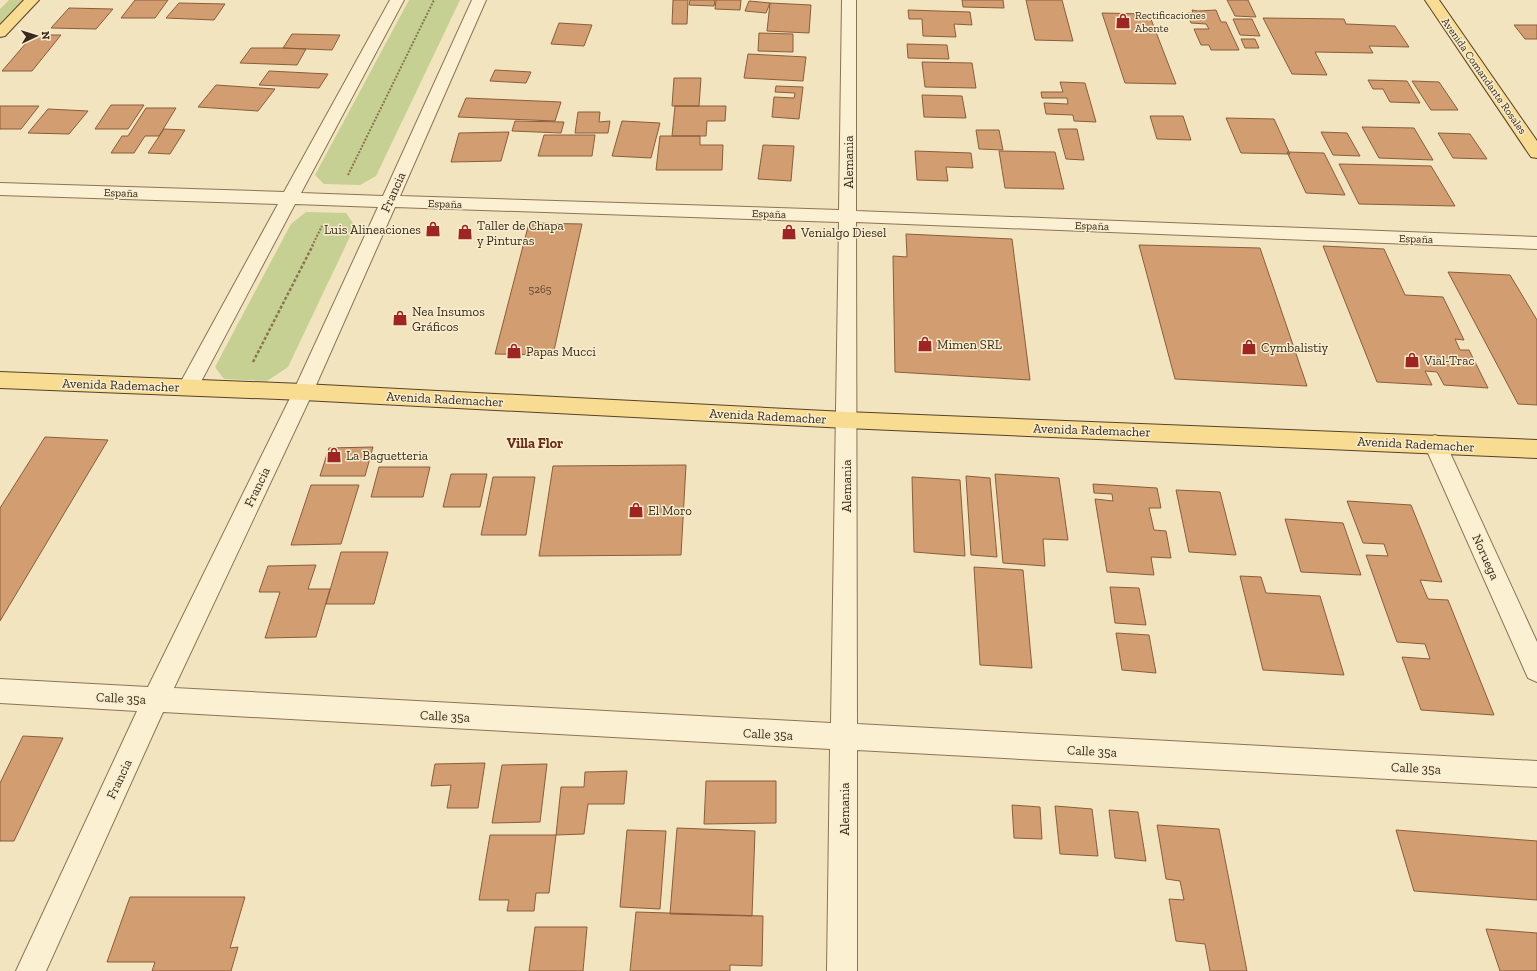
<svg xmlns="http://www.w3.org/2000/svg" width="1537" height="971" viewBox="0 0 1537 971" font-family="'Zilla Slab',serif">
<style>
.green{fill:#c6d092}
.building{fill:#d29d71;stroke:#8b5d3a}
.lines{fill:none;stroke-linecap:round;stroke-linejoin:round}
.minor-casing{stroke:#8b7456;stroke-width:2}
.major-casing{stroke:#58412a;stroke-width:2}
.path-far1{stroke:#8b7456;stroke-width:2;stroke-dasharray:2 1.5;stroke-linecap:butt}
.path{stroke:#8b7456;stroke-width:2.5;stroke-dasharray:3 2;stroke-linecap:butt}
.minor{fill:#fbf0d2;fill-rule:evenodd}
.major{fill:#f8dc92;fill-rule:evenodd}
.labels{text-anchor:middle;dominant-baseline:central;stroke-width:3;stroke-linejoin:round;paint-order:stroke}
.far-poi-label{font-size:11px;fill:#392b1b;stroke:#f8edce;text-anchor:start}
.far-street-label{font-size:11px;fill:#392b1b;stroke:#f8edce}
.number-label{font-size:11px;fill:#5f4830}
.street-label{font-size:13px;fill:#392b1b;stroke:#f8edce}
.poi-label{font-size:13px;fill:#392b1b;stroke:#f8edce;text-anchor:start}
.neighbourhood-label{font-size:14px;font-weight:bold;fill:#692b18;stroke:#f8edce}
</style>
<rect width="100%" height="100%" fill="#f1e4be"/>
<path class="green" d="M9,0H23L0,23V9Z
M409,0H460L376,176L360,185L324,184L315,175Z
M306,212L346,213L355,226L288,367L267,381L224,379L215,367L291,224Z"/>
<path class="building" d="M135,0H168L155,18H121Z
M673,0H688L687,24H672Z
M690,0H715L714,6L689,5Z
M716,0H741L740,10L715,9Z
M962,0H1003L1004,8L963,7Z
M1026,0H1062L1073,41L1035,40Z
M1227,0H1248L1256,17L1235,16Z
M749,1L770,3L766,13L745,11Z
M179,3L225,4L214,20L166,18Z
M770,3L811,5L809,33L767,31Z
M69,8L113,9L96,29L51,28Z
M908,10L970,12L972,25L954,24L956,37L923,36L922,19H909Z
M1192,10L1198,11L1216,10L1221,22H1226L1239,50H1211L1209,45H1201L1194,29H1209L1206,24L1191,23L1187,13H1193Z
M1102,13L1149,14L1176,84L1125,83Z
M1263,18L1344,19L1346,24L1395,26L1409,47L1369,46L1373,53L1315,52L1327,75L1292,74Z
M1233,19H1252L1260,36L1240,35Z
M559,23L592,25L584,46L551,44Z
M1514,25H1537V39H1525Z
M759,33L793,34V52L758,51Z
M292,34L340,35L332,50L283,48Z
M33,35H61L32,71H2Z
M1241,39H1255L1259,48H1245Z
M907,44L947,45L949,59L908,58Z
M251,48H283L306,49L297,65L240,63Z
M748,54L806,57L803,81L744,78Z
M922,62L972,63L976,88L925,87Z
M495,70L531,72L526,83L490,81Z
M269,71L328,74L319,88L259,85Z
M674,78H701L699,106H672Z
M1368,80L1407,81L1420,103L1390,102L1383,89H1373Z
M1412,81L1439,82L1458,110H1431Z
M1060,82L1085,83L1096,122L1074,121L1073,115L1046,114L1044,103L1068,104L1067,98H1042L1041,92H1063Z
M216,85L275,89L258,111L198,107Z
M776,86L803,87L799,119L772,117L774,97L794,98L795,93L775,92Z
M922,95L962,96L966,118L924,117Z
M466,98L561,102L555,121L458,117Z
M111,105H144L128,129H95Z
M0,106H39L21,129H0Z
M675,106H726L725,121H707L706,136H672Z
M146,108H176L159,136H145L134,153H111L122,136H128Z
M48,109L88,111L69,134L28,133Z
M578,112H600L599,122L610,121L608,133H575Z
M1150,116H1183L1191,140L1157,139Z
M1226,118L1274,119L1290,154L1241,153Z
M515,121L564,122L561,133L512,131Z
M622,121L660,123L651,158L612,156Z
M1362,127L1414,128L1433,160L1379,158Z
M164,129L185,130L170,154L148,153Z
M1058,129H1077L1084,160L1066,159Z
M976,130H999L1003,150L979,149Z
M509,132L501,161L451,162L459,133Z
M1321,132L1347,133L1360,156L1333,155Z
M1438,133L1470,134L1487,159L1453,158Z
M544,135H595L592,156H538Z
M660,136H700V145H723L722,170H656Z
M763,145L794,146L791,181L758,179Z
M915,151L971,153L973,168L946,167L948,181L917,180Z
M999,151L1055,152L1064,189L1005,188Z
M1287,152L1324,153L1345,195L1306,193Z
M1339,164L1431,166L1455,206L1359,204Z
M529,223L582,224L553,355L495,354Z
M906,234L1012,239L1030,380L895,372L893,256L907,257Z
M1139,245L1260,248L1307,386L1175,379Z
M1323,246L1384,249L1405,295L1443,297L1464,340L1455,339L1460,350H1469L1488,388L1444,385L1437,372L1425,371L1432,385L1377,382Z
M1448,272L1510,275L1537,320V405L1518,404Z
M45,437L108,440L0,621V508Z
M373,447L365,476H320L329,448Z
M686,465L681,555L539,556L553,466Z
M379,467H430L423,497H371Z
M451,474H487L480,507H443Z
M995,474L1059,478L1068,540L1043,539L1045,566L1003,563Z
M966,476L990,478L997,557L971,555Z
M493,477H535L526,535H481Z
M912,477L960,480L965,556L914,552Z
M1093,484L1157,488L1161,508H1149L1154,530L1166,531L1171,558L1151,557L1154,575L1107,572L1095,499L1113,501L1112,494L1094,493Z
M311,485H359L341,544L291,545Z
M1176,490L1220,492L1236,555L1189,552Z
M1347,501L1411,505L1442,582L1420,580L1428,599L1448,600L1494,715L1421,710L1402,657L1430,659L1425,644L1397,642L1366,555L1388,556L1384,544L1363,543Z
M1285,519L1343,523L1361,575L1301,572Z
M341,552H388L374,604H326Z
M316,565L308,589H330L316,637L265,638L280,592H259L268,566Z
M974,567L1023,570L1032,668L980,665Z
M1240,576L1261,577L1266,593L1320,596L1344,675L1263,670Z
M1110,587L1139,588L1146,625L1115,623Z
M1116,633L1149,635L1156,673L1122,670Z
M23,736L63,738L14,841H0V783Z
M485,763L478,808H447L451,785L431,786L435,764Z
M547,764L540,822L492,823L502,765Z
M627,771L624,804H588L584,834L556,835L561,787H584L585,772Z
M706,781H776V823L704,824Z
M1012,805L1040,807L1042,839L1014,838Z
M1055,806L1092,809L1098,856L1060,854Z
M1109,810L1138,812L1146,861L1115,858Z
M1157,825L1219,829L1247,971H1210L1205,944L1176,941L1169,899L1184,900L1180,881L1166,879Z
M677,828L755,831L752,916L670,914Z
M627,830L666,831L660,909L620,907Z
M1396,830L1537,841V900L1414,891Z
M490,835H556L549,893H536L534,911H507L509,900H479Z
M130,897H245L230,948L238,947L231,971H152L155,962H107Z
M636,912L763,916L762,966L730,965V971H630Z
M535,927H587L583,971H529Z
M1486,929L1537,933V971H1500Z"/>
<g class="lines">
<g class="minor-casing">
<path id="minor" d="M390,0H404L301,193L383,196L472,0H486L400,196L839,210L842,0H856V211L1537,237V249L856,222L857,724L1537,761V787L857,750V971H827L830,749L163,712L46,971H16L137,711L0,703V679L148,687L293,392L378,207L295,204L195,393L188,395L181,393L178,387L278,204L0,195V183L284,192ZM395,207L839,222L831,723L174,688L313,392Z
M1435,435L1443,438L1446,444L1537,642V682L1528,678L1424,444L1427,438Z"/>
</g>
<g class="major-casing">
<path id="major" d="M24,0H39L5,36L0,37V25Z
M1425,0H1439L1537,141V158L1531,157Z
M0,372L303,384L846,412L1537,440V458L846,428L303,400L0,388Z"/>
</g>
<path class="path-far1" d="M348,175L434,0
M312,246L322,226"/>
<path class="path" d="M253,362L313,245"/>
<use href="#minor" class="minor"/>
<use href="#major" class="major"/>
</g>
<defs>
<g id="shop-bare" transform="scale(1.2)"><path d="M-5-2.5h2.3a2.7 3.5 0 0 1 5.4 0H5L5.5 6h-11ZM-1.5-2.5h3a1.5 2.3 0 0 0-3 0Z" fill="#9e2521" stroke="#f8edce" stroke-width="2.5" paint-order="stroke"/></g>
</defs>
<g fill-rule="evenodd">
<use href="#shop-bare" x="1123" y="21"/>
<use href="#shop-bare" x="433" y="229"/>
<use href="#shop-bare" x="465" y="232"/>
<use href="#shop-bare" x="789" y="232"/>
<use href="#shop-bare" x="400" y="318"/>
<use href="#shop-bare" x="925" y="344"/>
<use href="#shop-bare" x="1249" y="347"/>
<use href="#shop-bare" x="514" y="351"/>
<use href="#shop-bare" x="1412" y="360"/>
<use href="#shop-bare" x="334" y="455"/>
<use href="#shop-bare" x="636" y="510"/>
</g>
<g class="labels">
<g class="far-poi-label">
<text x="1135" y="15">Rectificaciones<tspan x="1135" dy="13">Abente</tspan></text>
</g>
<g class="far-street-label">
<text transform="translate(1484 76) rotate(55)">Avenida Comandante Rosales</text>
<text transform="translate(121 193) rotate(2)">España</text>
<text transform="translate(445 204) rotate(2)">España</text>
<text transform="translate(769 214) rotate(2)">España</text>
<text transform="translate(1092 226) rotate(2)">España</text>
<text transform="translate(1416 239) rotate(2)">España</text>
</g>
<g class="number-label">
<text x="540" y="289">5265</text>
</g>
<g class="street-label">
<text transform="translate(848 162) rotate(-90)">Alemania</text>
<text transform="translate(393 192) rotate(-66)">Francia</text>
<text transform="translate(121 385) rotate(2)">Avenida Rademacher</text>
<text transform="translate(445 399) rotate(3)">Avenida Rademacher</text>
<text transform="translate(768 416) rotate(3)">Avenida Rademacher</text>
<text transform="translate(1092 430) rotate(2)">Avenida Rademacher</text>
<text transform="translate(1416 444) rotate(3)">Avenida Rademacher</text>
<text transform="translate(846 486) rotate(-90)">Alemania</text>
<text transform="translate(257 487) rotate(-64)">Francia</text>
<text transform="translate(1486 557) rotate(66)">Noruega</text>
<text transform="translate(121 698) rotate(3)">Calle 35a</text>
<text transform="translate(445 716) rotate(3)">Calle 35a</text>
<text transform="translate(768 734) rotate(3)">Calle 35a</text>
<text transform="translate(1092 751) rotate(3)">Calle 35a</text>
<text transform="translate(1416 768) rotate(3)">Calle 35a</text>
<text transform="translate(119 779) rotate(-65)">Francia</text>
<text transform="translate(844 809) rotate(-90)">Alemania</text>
</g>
<g class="poi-label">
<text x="477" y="225">Taller de Chapa<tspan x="477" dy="15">y Pinturas</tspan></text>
<text x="421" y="229" text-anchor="end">Luis Alineaciones</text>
<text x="801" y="232">Venialgo Diesel</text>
<text x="412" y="311">Nea Insumos<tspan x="412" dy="15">Gráficos</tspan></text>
<text x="937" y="344">Mimen SRL</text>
<text x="1261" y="347">Cymbalistiy</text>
<text x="526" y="351">Papas Mucci</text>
<text x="1424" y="360">Vial-Trac</text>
<text x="346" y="455">La Baguetteria</text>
<text x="648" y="510">El Moro</text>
</g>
<g class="neighbourhood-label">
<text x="535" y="443">Villa Flor</text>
</g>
</g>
<g transform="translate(36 36) rotate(86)" stroke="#f8edce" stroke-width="3" paint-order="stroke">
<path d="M0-3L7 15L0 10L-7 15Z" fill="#392b1b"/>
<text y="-6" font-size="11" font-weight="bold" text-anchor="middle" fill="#392b1b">N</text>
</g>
</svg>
